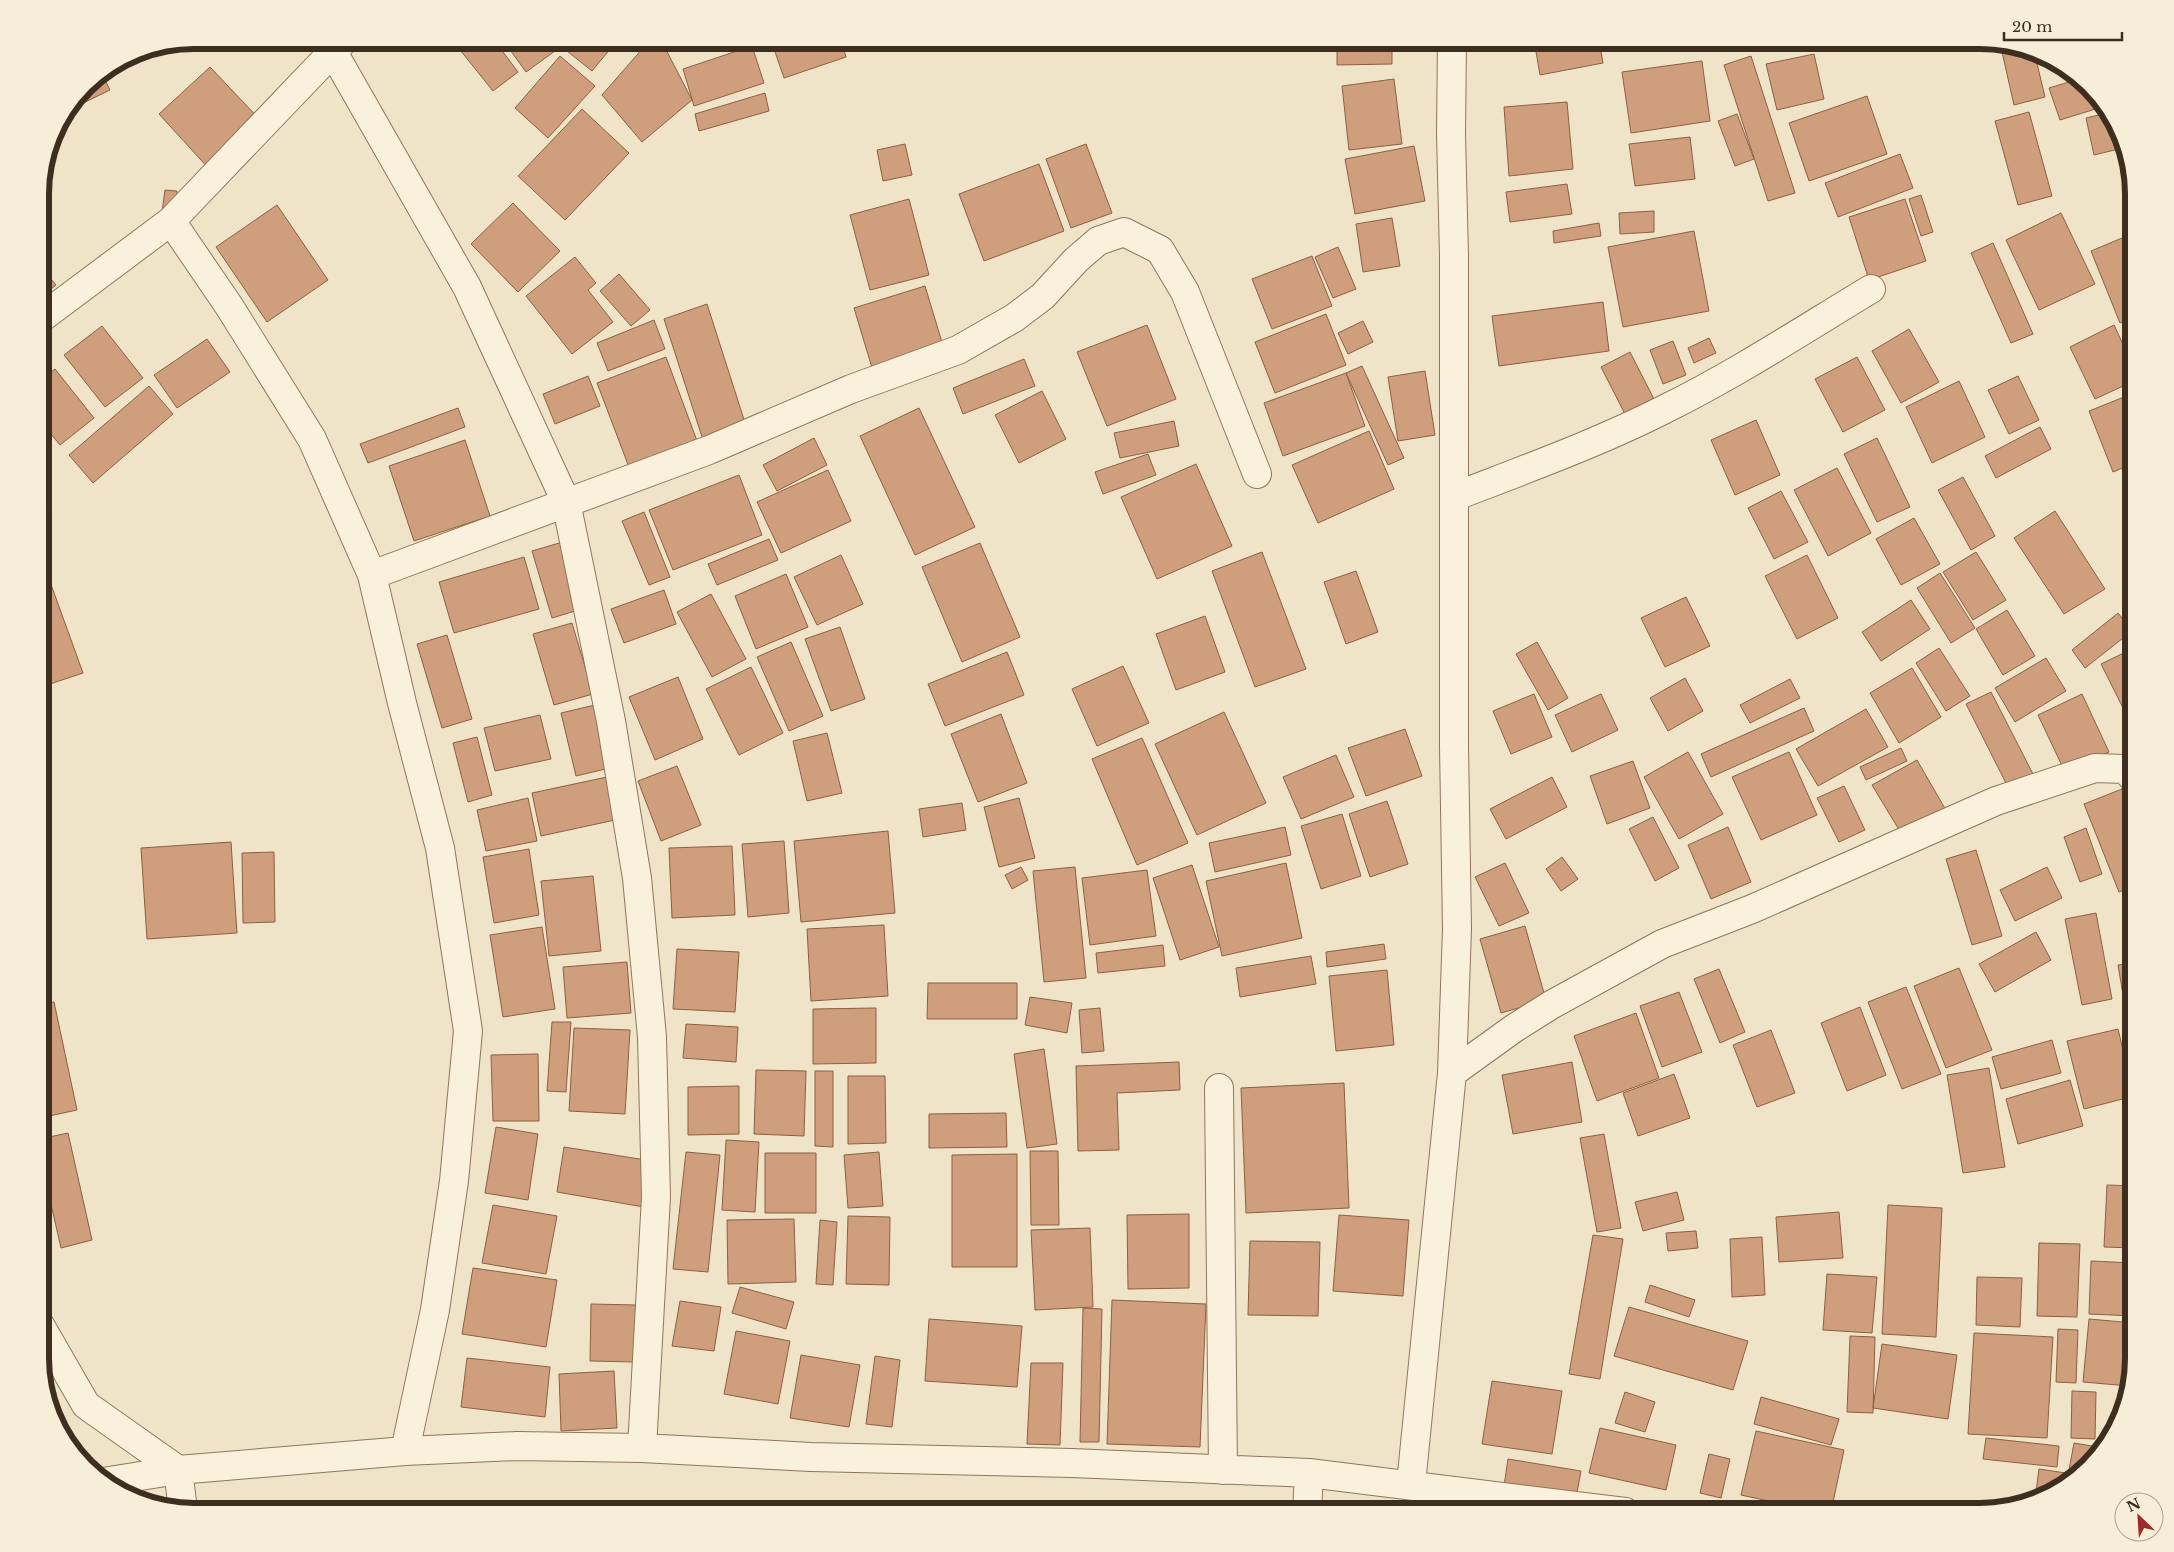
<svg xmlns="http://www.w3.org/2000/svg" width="2174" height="1552" viewBox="0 0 2174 1552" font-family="'Libre Baskerville',serif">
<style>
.building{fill:#cf9f7d;stroke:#8d5f41}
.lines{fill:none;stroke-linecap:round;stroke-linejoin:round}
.minor-casing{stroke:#8d765c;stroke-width:30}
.minor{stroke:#faf1dc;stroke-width:28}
.rim{fill:none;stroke:#3d2e20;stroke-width:6}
</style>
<rect width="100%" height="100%" fill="#f0e4c8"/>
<path class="building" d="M452,40H494L518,72L493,91Z
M503,40H564L566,43L526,72Z
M576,40H602L611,48L592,71L567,51Z
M650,40H661L692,100L642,142L602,95Z
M771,40H841L846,57L784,78Z
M1337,40H1392V64L1337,65Z
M1534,40H1599L1603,63L1540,75Z
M2000,43L2034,51L2045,97L2014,105Z
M752,46L764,83L694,106L683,69Z
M1814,54L1824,99L1777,110L1766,64Z
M560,56L595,86L548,138L515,108Z
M1751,56L1795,193L1768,201L1724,65Z
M1702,61L1710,121L1631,133L1622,72Z
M210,67L263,123L211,171L159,114Z
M102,74L110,90L69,110L85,85Z
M1394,79L1402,144L1349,150L1342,86Z
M2079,79L2102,107L2060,120L2049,88Z
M765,93L769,111L699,131L695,114Z
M1867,96L1887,154L1809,181L1789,123Z
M1567,102L1573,169L1509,176L1504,107Z
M582,109L629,153L565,220L518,176Z
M2029,112L2052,196L2018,205L1995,121Z
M2107,113L2118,126L2123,148L2094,155L2086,118Z
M1737,114L1754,159L1735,166L1718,121Z
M1690,137L1695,179L1635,186L1629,144Z
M905,144L912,175L883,181L877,150Z
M1086,144L1112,213L1071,228L1046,159Z
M1414,146L1425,201L1355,214L1345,159Z
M1900,154L1913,188L1838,217L1825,183Z
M1039,164L1064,231L984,261L959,194Z
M1567,184L1572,214L1510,222L1506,192Z
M165,190L177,191L175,213L162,212Z
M1921,195L1933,232L1921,236L1909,199Z
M909,199L929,275L870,290L850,215Z
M1905,199L1926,261L1869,280L1849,217Z
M513,203L560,251L518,292L471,244Z
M277,205L328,280L267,322L216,247Z
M1654,211V232L1620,234L1619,213Z
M2061,213L2095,284L2039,310L2006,240Z
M1392,218L1400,266L1363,272L1356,224Z
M1599,223L1601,236L1554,243L1553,231Z
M1694,231L1709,311L1623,327L1608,247Z
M2134,233V318L2120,323L2091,251Z
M1993,243L2033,334L2011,343L1971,253Z
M1338,247L1356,289L1333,298L1315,257Z
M1312,256L1332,306L1272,329L1252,279Z
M575,257L596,283L588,290L613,322L572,354L526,296Z
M40,266L56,285L40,298Z
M619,274L650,310L631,326L600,291Z
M925,286L944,349L873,371L854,308Z
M1603,302L1609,351L1499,366L1492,316Z
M707,304L747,429L704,443L664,319Z
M1326,314L1346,365L1275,393L1255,342Z
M654,320L665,349L608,371L597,343Z
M1363,321L1373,342L1348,354L1338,333Z
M1147,325L1176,399L1107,426L1077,352Z
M2114,325L2134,368V381L2095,399L2070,347Z
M102,326L143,378L105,407L64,355Z
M1909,329L1939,382L1901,403L1872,351Z
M1709,338L1716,353L1694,363L1688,348Z
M207,339L230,372L177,408L154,375Z
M1673,341L1686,375L1663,384L1650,350Z
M1630,352L1656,403L1627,418L1601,367Z
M666,357L700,449L632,475L597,383Z
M1857,357L1885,410L1843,432L1815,379Z
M1024,359L1035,386L963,414L953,388Z
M1362,366L1404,458L1388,465L1346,373Z
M55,369L94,418L60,445L40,421V380Z
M1425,371L1435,435L1398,441L1388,377Z
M1346,373L1365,426L1283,456L1264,403Z
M588,376L600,406L555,424L543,394Z
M2018,376L2039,420L2009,434L1988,390Z
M1959,381L1985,437L1932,463L1906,407Z
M149,386L173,414L93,483L69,455Z
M1042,391L1066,439L1019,463L995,415Z
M2134,393V463L2113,472L2089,411Z
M458,408L465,427L368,463L360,444Z
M919,408L975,527L915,555L860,436Z
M1756,420L1780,475L1735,495L1711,440Z
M1174,421L1179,446L1120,458L1114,433Z
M2040,427L2051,449L1996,478L1985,456Z
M1369,431L1394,489L1318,523L1292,465Z
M814,438L827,465L777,491L763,465Z
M1877,438L1910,507L1877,522L1844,454Z
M465,440L490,516L414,541L389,466Z
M1148,454L1156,475L1103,494L1095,472Z
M1196,464L1232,546L1157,579L1121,497Z
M1837,468L1871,533L1828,556L1794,490Z
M828,470L851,521L781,553L757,502Z
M739,475L762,535L673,570L649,510Z
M1963,477L1995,536L1971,550L1938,490Z
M1781,491L1808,542L1774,559L1748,508Z
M2055,511L2105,589L2064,614L2014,538Z
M644,512L670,577L649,585L622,521Z
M1914,518L1940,564L1901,585L1876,539Z
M769,539L778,560L717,585L708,564Z
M566,541L585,608L552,618L532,551Z
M980,543L1020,637L962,662L922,567Z
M1262,552L1306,669L1255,687L1212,571Z
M1976,552L2006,600L1973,620L1943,572Z
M40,554L83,673L44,686L40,675Z
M841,555L863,604L817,625L794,577Z
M1807,555L1838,618L1797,639L1765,576Z
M524,557L539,609L454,633L439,582Z
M1356,571L1378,632L1346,644L1324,582Z
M1940,573L1975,628L1951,643L1917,588Z
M786,574L808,627L756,649L735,596Z
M664,590L676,624L624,643L611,609Z
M711,594L746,659L712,677L677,612Z
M1686,597L1710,646L1665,667L1641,618Z
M1911,600L1930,629L1881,661L1862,632Z
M2007,610L2035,656L2003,675L1976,629Z
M2118,613L2132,631L2085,668L2072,650Z
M1205,616L1225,672L1176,690L1156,634Z
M572,623L593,694L554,705L533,634Z
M840,627L865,699L831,711L805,639Z
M447,635L472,719L442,728L417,644Z
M791,642L823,716L789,731L757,657Z
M1537,642L1568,698L1548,710L1516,654Z
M1939,648L1970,696L1946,711L1916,663Z
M2134,648V730L2101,664Z
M1007,652L1024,695L945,726L928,684Z
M2046,658L2066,691L2015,722L1995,688Z
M1123,666L1149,723L1097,746L1072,689Z
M751,667L783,733L739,755L706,689Z
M1912,668L1941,717L1899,743L1870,693Z
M678,677L703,739L655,760L629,697Z
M1685,678L1703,711L1668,731L1650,698Z
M1790,679L1800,698L1750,723L1740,705Z
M1991,692L2033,774L2008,787L1966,704Z
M1534,694L1552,737L1511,754L1493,711Z
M1601,694L1618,730L1572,752L1555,715Z
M2082,694L2109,752L2065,772L2038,715Z
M599,704L614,767L576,776L561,713Z
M1804,708L1814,731L1711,777L1701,754Z
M1866,709L1888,747L1818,786L1796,749Z
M1224,712L1266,803L1197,835L1155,744Z
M1001,714L1027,783L978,802L951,734Z
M540,715L551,759L495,771L484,728Z
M1405,729L1422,776L1366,796L1348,748Z
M827,733L842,793L807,801L793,741Z
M477,737L492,795L468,802L453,743Z
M1142,738L1188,843L1137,865L1092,759Z
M1901,748L1907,761L1866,780L1860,767Z
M1688,752L1723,814L1679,839L1644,777Z
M1789,752L1817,815L1761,840L1732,777Z
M1336,755L1354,797L1301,819L1283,777Z
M1917,760L1947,812L1904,838L1872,785Z
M1633,761L1650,808L1607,824L1590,776Z
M677,766L701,825L661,841L638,781Z
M607,777L615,820L541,836L532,793Z
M1552,777L1567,807L1506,839L1490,809Z
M1844,786L1865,830L1839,842L1817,798Z
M2122,789L2134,819V886L2119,892L2084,804Z
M528,798L537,841L486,851L477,810Z
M1019,798L1035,858L999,867L984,807Z
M1387,801L1408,864L1370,877L1349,814Z
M962,803L966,830L923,837L919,809Z
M1342,814L1361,876L1321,889L1301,826Z
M1653,817L1679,868L1655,881L1629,829Z
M1285,827L1291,855L1215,872L1209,843Z
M1728,827L1751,882L1711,899L1688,845Z
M2086,828L2102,874L2080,882L2064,837Z
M888,831L895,913L801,922L794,841Z
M784,841L789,913L748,917L742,844Z
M231,842L237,933L147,939L141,848Z
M732,846L735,915L672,918L669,848Z
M529,849L539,915L494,923L483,857Z
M1976,850L2002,936L1972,945L1946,859Z
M274,852L275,922L243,923L242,853Z
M1562,857L1578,879L1561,891L1546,869Z
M1286,863L1302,938L1222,956L1206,881Z
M1505,863L1529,913L1499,926L1475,877Z
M1192,865L1219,947L1180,960L1153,878Z
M1021,867L1028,880L1012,889L1005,875Z
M1075,867L1086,978L1044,982L1033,871Z
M2047,867L2062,898L2015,921L2000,890Z
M1147,870L1156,936L1090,945L1082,878Z
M593,876L601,951L549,956L541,881Z
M2096,913L2112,999L2082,1005L2065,919Z
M884,925L888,996L811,1001L807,929Z
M1525,926L1546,1000L1501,1013L1480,939Z
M542,927L555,1009L503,1017L490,935Z
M2036,932L2051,960L1995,992L1979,964Z
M1384,944L1386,959L1327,967L1326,952Z
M1163,945L1165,966L1098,973L1096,953Z
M677,949L739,952L735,1012L673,1009Z
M40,950L50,990L40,993Z
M1311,956L1316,984L1240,997L1236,968Z
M627,962L631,1013L567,1018L563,967Z
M2134,963V1018L2127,1019L2118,965Z
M1959,968L1992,1050L1946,1068L1914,986Z
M1719,969L1745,1032L1720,1043L1694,979Z
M1387,970L1394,1045L1336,1051L1329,976Z
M928,983H1017V1019H927Z
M1906,987L1941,1074L1902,1089L1868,1002Z
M1679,992L1702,1052L1662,1067L1640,1006Z
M1030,997L1072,1003L1067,1033L1025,1025Z
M54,1002L77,1110L40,1118V1005Z
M1860,1007L1886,1075L1847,1091L1821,1023Z
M876,1008V1063L813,1064V1009Z
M1100,1008L1104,1051L1082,1053L1079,1010Z
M1636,1013L1659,1078L1597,1101L1574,1036Z
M552,1022H571L566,1092L547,1091Z
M686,1024L738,1027L736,1062L683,1058Z
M574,1028L630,1030L625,1114L569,1111Z
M2118,1029L2134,1096L2084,1109L2067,1041Z
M1771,1030L1795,1093L1757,1107L1733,1045Z
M2052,1040L2061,1073L2001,1089L1992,1057Z
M1044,1049L1057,1144L1027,1148L1014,1054Z
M538,1054L539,1121H493L491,1055Z
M1179,1062L1180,1090L1117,1093L1119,1150L1078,1151L1076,1066Z
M1572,1062L1582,1122L1513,1134L1502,1075Z
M1989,1068L2005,1167L1963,1173L1947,1075Z
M756,1070L806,1071L804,1136L754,1134Z
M815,1071H833V1147L815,1146Z
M1674,1074L1690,1118L1638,1136L1623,1093Z
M848,1076H885L886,1143L848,1144Z
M2070,1080L2083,1126L2018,1144L2006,1099Z
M1344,1083L1349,1208L1246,1213L1241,1088Z
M739,1086V1134L688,1135V1087Z
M1006,1113L1007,1147L929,1148V1114Z
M496,1127L538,1134L528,1200L485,1193Z
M68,1133L92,1240L61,1248L40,1156V1139Z
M1604,1134L1621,1228L1597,1232L1580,1138Z
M726,1140L759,1142L755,1212L722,1210Z
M564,1147L652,1161L644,1207L557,1192Z
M1030,1151H1058L1059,1225H1031Z
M686,1152L720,1155L708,1272L673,1269Z
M879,1152L883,1206L848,1208L844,1155Z
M765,1153H816V1213H765Z
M1017,1154V1267H952V1155Z
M2107,1185L2134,1186V1248L2104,1247Z
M1677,1192L1684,1220L1643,1231L1635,1202Z
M493,1205L557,1216L546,1274L482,1263Z
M1888,1205L1942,1208L1936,1337L1882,1334Z
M1839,1212L1843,1258L1779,1262L1776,1217Z
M1189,1214V1288L1128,1289L1127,1215Z
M1339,1215L1409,1220L1403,1296L1333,1291Z
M848,1216L890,1217L889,1285L846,1284Z
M794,1219L796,1282L728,1284L727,1220Z
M820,1220L837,1222L833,1285L816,1284Z
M1090,1228L1093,1307L1035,1310L1031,1230Z
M1696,1231L1698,1248L1668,1251L1666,1233Z
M1593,1235L1623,1239L1600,1379L1569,1374Z
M1762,1237L1765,1295L1732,1297L1730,1239Z
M1250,1241L1320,1242L1318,1316L1248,1315Z
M2039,1243L2080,1244L2077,1317L2037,1316Z
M2091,1261L2134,1263V1316L2089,1314Z
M473,1268L557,1280L546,1347L462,1334Z
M1827,1274L1877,1277L1872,1333L1823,1330Z
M1977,1277L2022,1278L2020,1327L1976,1325Z
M1650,1285L1695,1300L1689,1317L1645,1302Z
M740,1287L794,1302L786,1329L732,1313Z
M1112,1300L1206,1304L1200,1447L1107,1444Z
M680,1301L721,1307L714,1351L672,1346Z
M591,1304L636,1305L635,1362L590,1361Z
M1629,1307L1748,1341L1733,1390L1614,1356Z
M1083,1308L1102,1309L1099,1442H1080Z
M929,1319L1022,1326L1017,1387L925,1381Z
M2089,1319L2134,1323V1358L2129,1386L2083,1382Z
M2058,1329L2078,1330L2076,1383L2056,1382Z
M736,1331L790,1341L778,1404L724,1394Z
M1974,1333L2053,1337L2047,1438L1968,1434Z
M1850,1336L1875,1337L1873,1413L1847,1412Z
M1882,1344L1957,1355L1948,1419L1873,1408Z
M801,1355L860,1365L849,1427L790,1418Z
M875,1356L900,1360L892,1427L866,1424Z
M467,1358L550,1367L545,1417L461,1407Z
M1031,1363H1063L1060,1445L1027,1444Z
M614,1371L617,1428L561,1431L559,1374Z
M1492,1381L1562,1391L1552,1454L1482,1444Z
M2072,1391L2096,1392L2095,1439L2071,1438Z
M1625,1392L1655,1402L1645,1432L1615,1423Z
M1761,1397L1839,1419L1831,1445L1754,1424Z
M1600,1428L1676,1445L1666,1490L1589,1473Z
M1756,1431L1844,1450L1831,1512H1819L1741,1495Z
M1986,1438L2059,1446L2057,1467L1983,1459Z
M2074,1443L2104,1448L2078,1472L2069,1470Z
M1709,1454L1730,1459L1721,1498L1700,1493Z
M1508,1459L1581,1471L1576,1498L1504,1486Z
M2039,1469L2066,1473L2064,1483L2048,1496L2035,1499Z
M506,1508L577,1512H506Z"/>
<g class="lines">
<g class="minor-casing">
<path id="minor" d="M333,52L467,287L566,502L611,721L637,878L652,1037L656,1197L642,1448
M171,221L229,306L312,439L372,575L402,703L440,848L468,1031L454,1181L435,1310L405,1451
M40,319L171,221L344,40
M1456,496C1526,469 1598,443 1665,409C1736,374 1803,330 1871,289
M372,575L709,450L851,389L958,350L1014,318L1043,296L1076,260L1098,241L1124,232L1160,250L1185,292L1257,474
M1452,1073L1513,1029L1551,1005L1662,944L1752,909L1996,801L2095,768L2125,769L2134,779
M1219,1088L1223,1470
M40,1325L86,1405L178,1470L183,1510
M103,1482L178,1470L405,1451L517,1446L642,1448L811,1457L1072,1463L1309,1473L1625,1512
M1411,1484L1452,1073L1457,929L1454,746V256L1451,134L1452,40
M1307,1512L1309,1473"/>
</g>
<use href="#minor" class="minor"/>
</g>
<path d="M0 0H2174V1552H0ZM194 49H1980A145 145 0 0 1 2125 194V1358A145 145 0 0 1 1980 1503H194A145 145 0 0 1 49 1358V194A145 145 0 0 1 194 49Z" fill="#f7eed8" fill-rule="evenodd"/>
<path class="rim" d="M194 49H1980A145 145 0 0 1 2125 194V1358A145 145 0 0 1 1980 1503H194A145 145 0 0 1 49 1358V194A145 145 0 0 1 194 49Z"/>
<g transform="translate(2139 1517) rotate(335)"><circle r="24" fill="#f7eed8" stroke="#ada18e"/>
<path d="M0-4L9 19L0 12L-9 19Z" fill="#9e2a2b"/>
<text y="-8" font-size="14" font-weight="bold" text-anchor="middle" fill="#3d2e20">N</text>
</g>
<path d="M2004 32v8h118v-8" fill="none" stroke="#3d2e20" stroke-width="2.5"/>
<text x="2012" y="32" font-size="15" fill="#3d2e20" stroke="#f7eed8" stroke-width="4" paint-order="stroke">20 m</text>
</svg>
